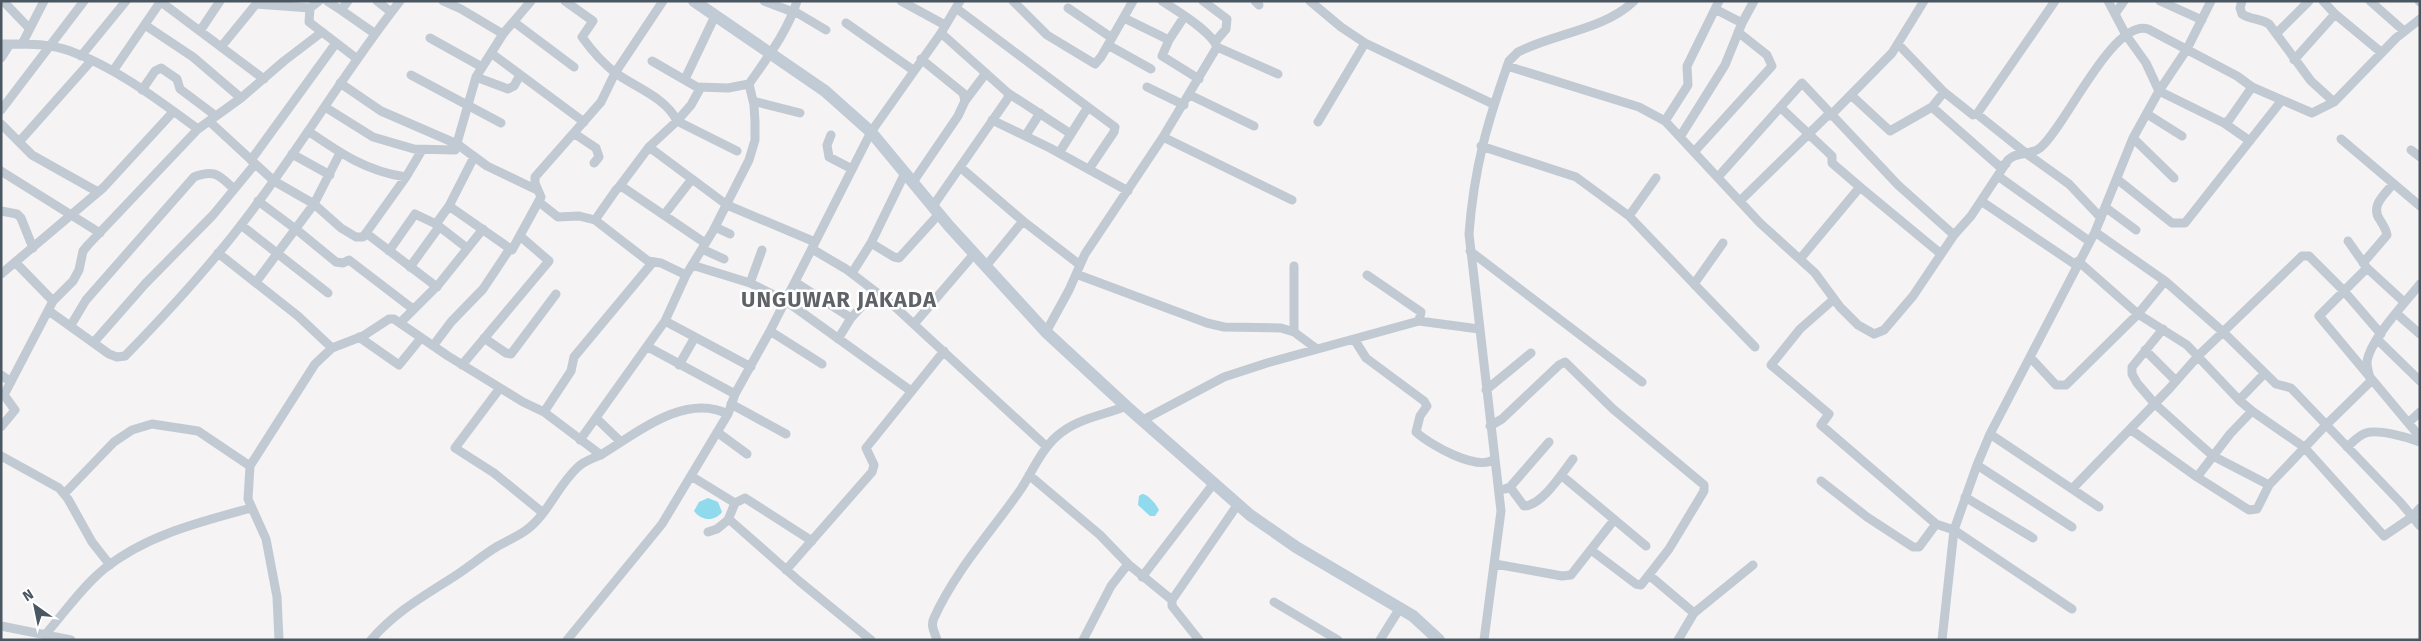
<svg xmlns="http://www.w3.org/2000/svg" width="2421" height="641" viewBox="0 0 2421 641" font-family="'Fira Sans',sans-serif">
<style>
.water{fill:#90daee}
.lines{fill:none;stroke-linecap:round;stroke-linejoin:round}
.street{stroke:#c1cad2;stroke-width:9}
.secondary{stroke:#c1cbd6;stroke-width:12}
.labels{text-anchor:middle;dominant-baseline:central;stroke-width:5;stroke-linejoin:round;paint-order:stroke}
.district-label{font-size:22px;font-weight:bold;letter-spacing:1px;fill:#5f6368;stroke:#fff}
</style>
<rect width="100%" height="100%" fill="#f5f3f3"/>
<path class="water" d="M1142,494C1148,494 1157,505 1159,510L1155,516H1150L1138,505L1139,496Z
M708,498L718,502L722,512C715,522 701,521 694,511L699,502Z"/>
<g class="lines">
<path class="street" d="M3,1L29,28
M327,1L341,10L348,1
M377,1L391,12
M443,1L461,9L503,34
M565,1L593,21L582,37C592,51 602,63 617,74C637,88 666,98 677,121L649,147L727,205L815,242
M764,1L793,12
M901,1L945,25
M1013,1L1047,35L1095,64L1101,57L1133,1
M1162,1C1176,10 1211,31 1217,47L1278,74
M1203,1L1227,19L1226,29L1215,42
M1255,1L1259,5
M1310,1L1341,27L1365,43L1493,104
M2108,1L2126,35L2146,63L2159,91L2224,123L2229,120L2252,87
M2160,1L2202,20
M2242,1L2240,8L2242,14C2251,20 2260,18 2269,24L2311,81L2334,102
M2323,1L2335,14L2382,53
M2370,1L2404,31
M2419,1L2420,2
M161,2L264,79
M310,8L309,22L356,58
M956,8L1088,107L1059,153
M1068,8L1112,38
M1715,9L1742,23
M341,10L374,33
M794,11L826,30
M2115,14L2124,1
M1124,18L1169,40L1184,17
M514,22L574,67
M846,23L913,70
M145,25L193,57L241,98
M200,31L220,1
M941,33L1008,93L1071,134
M2277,33L2309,1
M430,38L482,67
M1169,40L1162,56L1199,79
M1,44C24,44 49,43 70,51C117,68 158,100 198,129
M22,44L44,1
M1898,44L1944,92L1973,115L1977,114L2055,1
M1108,45L1151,69
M221,47L256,4L310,8L319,1
M491,53L584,122
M81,56L126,1
M1,58L10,44
M2294,60L2335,14
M652,61L697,87L728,88L749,84C767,58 788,31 797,1
M1507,66L1639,107L1665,121L1760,223L1815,273L1840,307L1858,325L1874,334L1884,330L1913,296L1954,235L1971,216L2008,160C2017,151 2030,156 2040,148C2065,128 2112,19 2148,29L2237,76L2252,87L2312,113L2334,102L2396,38L2420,19
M113,71L161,1
M411,75L501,123
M476,77L508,89L514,86L520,75
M685,79L715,16
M340,83L381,111L457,144L487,166L537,190
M701,87L691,105L677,121L737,151
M1147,87L1184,105
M142,90L155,71L161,68L177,79L180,89L216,116
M1190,95L1254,126
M1851,95L1890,131L1932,107L1944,92
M753,101L800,113
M965,101L986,73
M325,107L373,137L414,149L455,150L476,77L503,34L531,1
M1088,107L1115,127L1114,132L1089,169
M1780,107L1832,156V163L1860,187
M1932,107L1999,166L2006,164
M1,110L84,1
M1977,114L2027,154L2069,184L2101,218
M2147,114L2182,136
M1830,116L1892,53L1924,1
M992,120L1050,148L1128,191
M209,121L274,181L314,204L341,228L356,237H363L366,233L406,177
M1665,121L1688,85L1687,66L1719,1
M1318,122L1365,43
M2224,123L2250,141
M1,124L32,155L98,192
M308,131C340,153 366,171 406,177L422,150
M575,134L596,148L599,157L594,163
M831,135L827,145L829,157L852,169
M1026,135L1040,113
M1163,137L1292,200
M1680,137L1725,65L1742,23L1754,1
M2133,138L2174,178
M2341,139L2420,206
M19,142L91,61
M1481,146L1576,177L1629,216L1656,178
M2411,150L2420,157
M1694,152L1772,66L1767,55L1738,32
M292,154L330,175
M251,160L336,43
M960,167L1023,221L1080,265
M1,171L100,233
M1998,176L2089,241
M1718,177L1802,83L1898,185L1954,235
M2117,179L2172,223H2185L2282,100
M913,182L958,116L965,101L963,93L921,59
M619,187L649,147
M258,201L297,230L336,262L343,263L349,260L413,309
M1740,201L1829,114
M1981,201L2076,265
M539,202L558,217L579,216L595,220L648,261L661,263L686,275
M449,206L512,250L541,197L535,183V177L601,102L615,73L663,1
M933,206L1008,98V93
M2105,207L2136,230
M1,211L17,214L21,218L33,248
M664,215L692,179
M1629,216L1694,284L1723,243
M595,220L616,190L619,187L624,188L705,243
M436,224L449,206L474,157
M241,225L328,293
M715,227L730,234
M2095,232L2165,281L2222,331L2276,384L2291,388L2401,503L2420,526
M366,233L437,287
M2348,241L2367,268L2404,302
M871,243L894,257L899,258L939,214
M702,249L724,259
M812,249L846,269L893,305L1047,447
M389,251L415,214L436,224L467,248
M1470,251L1642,382
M218,253L298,316L332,348
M1800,259L1860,187L1941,254
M2078,261L2138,314L2187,345L2239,400L2252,411L2304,447L2384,536L2412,517L2420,508
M15,262L53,301
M2363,263L2387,235C2386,229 2383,225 2380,220C2370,206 2384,195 2393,184
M692,265L750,283L786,301L911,391
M986,266L1023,221
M1294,266V332
M410,267L439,227
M2367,268L2319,316L2420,437
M852,273L871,243L905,173
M1,274L103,188L173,112
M1076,274L1207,323L1224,327L1281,328L1294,332L1317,349
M256,282L314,204L340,153
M795,282L851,318
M750,283L762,250
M1694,284L1755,347
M1834,299L1800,329L1771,365L1829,414L1821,425L1936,524L1954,530L2072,609
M49,311L109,354L117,357L125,356C163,317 200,277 234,234C294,159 341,76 400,1
M2396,313L2420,334
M665,321L751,367
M1419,321L1479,329
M400,323L439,284L483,229
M914,324L974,254
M71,325L86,300L194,177C215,169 219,175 234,189
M2163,329L2132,367V374L2137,383L2155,404L2196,441L2213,456L2269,485L2326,425L2371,381C2369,374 2367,369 2367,362C2370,339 2406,302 2420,284
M770,331L822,364
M1046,332L1069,290L1085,254L1163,137L1217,47
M359,337L399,365L421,338
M484,338L506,353L511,354L556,294
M838,339L851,318L875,292
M1354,339L1366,358L1424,401L1427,406L1420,416L1416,432C1430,445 1478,472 1494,459
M2378,340L2420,381
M94,342L145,284L213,215L255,164
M433,346L451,322L483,289L509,250
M648,347L735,394
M2145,350L2176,381
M2030,357L2056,385H2066L2138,314L2165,281
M462,365L549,261L520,236
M679,365L695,337
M1,375L11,382
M500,388L455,448L494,473L543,513
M1486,390L1531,353
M2239,400L2264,374
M731,404L786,434
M544,412L571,371L574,357L653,262
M596,418L621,442
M1143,420L1224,377L1267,363L1419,321L1421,312L1367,275
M2408,423L2420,412
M1490,426L1502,419L1559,365L1565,362L1613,409L1704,485V491L1669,549L1641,585L1636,584L1591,550
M1,427L15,410L4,395L53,301L73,281L79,270L83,251L88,245L198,129L241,98L284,61L322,32
M2130,429L2197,477L2249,510L2257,509L2269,485
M717,432L747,454
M1990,434L2099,507
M580,440L665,321L686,275L713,231L749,160L755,140V122L754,105L749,84
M2347,447C2353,442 2359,435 2366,433C2378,429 2407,437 2420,442
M1,456L59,488L68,499L92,542L110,565
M1977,465L2072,527
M1029,475L1100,535L1128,564
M1561,475L1646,546
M691,476L735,503L745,498L812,541
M2197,477L2230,434L2252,411
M1821,481L1867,517L1913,547H1919L1936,524
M1510,487L1524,506C1542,506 1563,472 1573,459
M1505,489L1510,487L1549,442
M2072,489L2169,389L2199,355L2302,256H2309L2344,291L2381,334
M64,494L114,442L132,430L152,424L198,431L250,466
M1965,497L2033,538
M728,520L735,503
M708,532L717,529L728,520L731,521L799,581L871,640
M1495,564L1562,576L1571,575L1614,520
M786,570L872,472L874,465L866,448L944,351
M1649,575L1694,613
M1142,577L1214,483
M1274,602L1338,640
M1,626L71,640
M45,635C64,613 82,587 104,569C146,535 200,522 251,508
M279,640L277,597L266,539L248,499L250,466L315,364L332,348L363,336L389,319H394L448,356L523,402L544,412L601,455
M371,640C397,610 426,595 458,574C472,565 484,554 498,546C507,541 516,537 525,531C548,515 557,486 578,467C585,460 596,458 604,453C639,431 686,393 728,414
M567,640L662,524L728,414L735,394L770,331L871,132L941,33L960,1
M937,640C935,633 930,626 934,618C955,571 992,531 1021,489C1032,472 1041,450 1057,436C1077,418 1102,416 1126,406
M1083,640L1111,586L1128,564L1172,600
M1199,640L1172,606V600L1238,504
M1380,640L1400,608
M1484,640L1501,511L1469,234C1474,168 1487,123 1509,61L1518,52C1555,33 1604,30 1634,1
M1678,640L1694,613L1753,565
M1942,640L1954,530L1977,465L1990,434L2095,232L2133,138L2159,91L2187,49L2211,1"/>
<path class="secondary" d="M694,1L825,91L871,132L949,226L1046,332L1126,406L1250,515L1296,547L1413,616L1439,640"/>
</g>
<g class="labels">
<g class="district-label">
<text x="839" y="299">UNGUWAR JAKADA</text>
</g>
</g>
<rect width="2421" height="641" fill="none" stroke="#4a5661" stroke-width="5"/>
<g transform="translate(35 606) rotate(327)" stroke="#ffffff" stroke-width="4" paint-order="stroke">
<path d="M0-4L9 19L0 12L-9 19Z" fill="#4a5661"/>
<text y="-8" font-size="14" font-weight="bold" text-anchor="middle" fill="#4a5661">N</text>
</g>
</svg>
